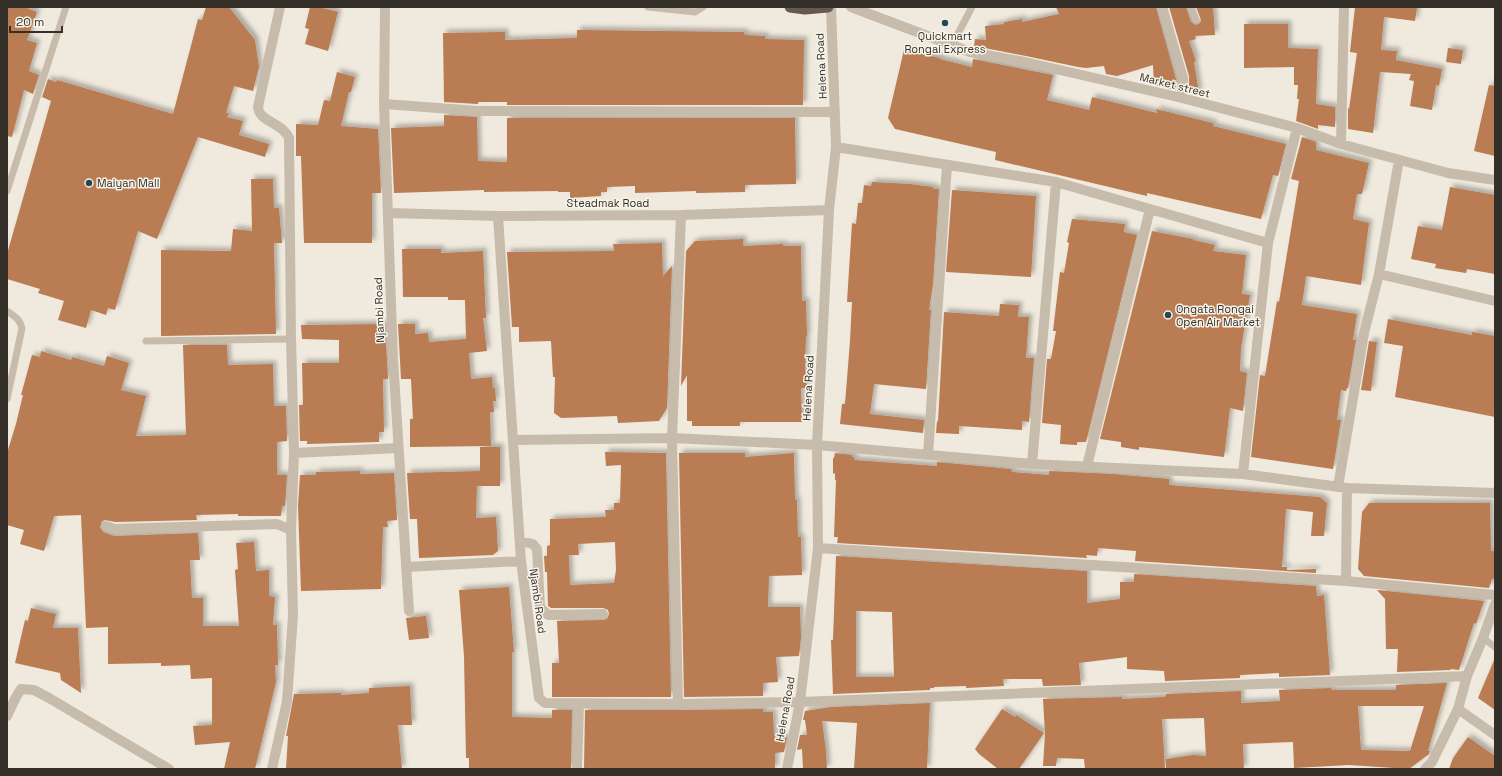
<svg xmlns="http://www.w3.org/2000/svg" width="1502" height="776" viewBox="0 0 1502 776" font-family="'Space Grotesk',sans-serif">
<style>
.building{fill:#ba7b52;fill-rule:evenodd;filter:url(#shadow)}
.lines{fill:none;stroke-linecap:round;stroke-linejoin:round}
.service{stroke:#c7bcab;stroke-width:7}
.minor{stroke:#c7bcab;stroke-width:10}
.trunk{stroke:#665a4e;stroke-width:11}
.poi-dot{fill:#234853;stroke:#f8f4ea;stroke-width:1.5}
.labels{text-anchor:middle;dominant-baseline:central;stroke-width:3;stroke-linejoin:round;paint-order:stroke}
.poi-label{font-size:11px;fill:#352f29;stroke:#f8f4ea;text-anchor:start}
.street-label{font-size:11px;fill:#352f29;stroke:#f8f4ea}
</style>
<defs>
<filter id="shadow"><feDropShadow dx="3.5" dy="-3.5" stdDeviation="2" flood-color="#0004"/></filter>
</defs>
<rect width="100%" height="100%" fill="#f0eade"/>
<path class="building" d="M7,7H24L37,12L27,40L37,43L29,71L39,75L33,94L24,90L12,137L7,136Z
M206,7H229L255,40L259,67L253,91L234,86L226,113H229L227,117L243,121L239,135L269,144L265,157L198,137L157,239L138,231L115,310L108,308L106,315L91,310L86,328L58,320L64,301L38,293L40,289L7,279V254L51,101L42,97L48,79L56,82L57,80L173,114L198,19L202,20Z
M310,7H318L338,12L328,51L305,44L309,29L305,28Z
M1056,7H1156L1176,79V90L1154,85L1153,65L1117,76L1106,74L1104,66L1086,68L1078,67L1026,56L974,46L975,39L986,40L985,26L1004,24V22L1022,19V22L1059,14Z
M1169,7H1186L1191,22L1196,25L1200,23L1201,20L1196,7H1213L1215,35L1195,36L1196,39L1189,41L1196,61L1194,62L1199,93H1189V76Z
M1355,7H1417L1415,21L1384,17L1381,50L1397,51L1396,60L1442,69L1439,86L1436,85L1432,110L1410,106L1414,81L1409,80L1411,74L1380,72L1373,133L1348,129V108L1349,109L1357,53L1350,52Z
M1244,24H1288V48L1318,49L1316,104L1335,107V127L1318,125V129L1296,121L1299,99H1297L1298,85H1294V67L1244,68Z
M577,30L744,32L745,35L765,36V39L804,40L803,105H507V102H478V104L444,102L443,33L505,32V40L577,38Z
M1448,48L1463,50L1461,64L1446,62Z
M904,50L940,58V59L972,67L973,59L1053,75L1047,100L1089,110L1092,97L1157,113L1156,109L1213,123V126L1286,144L1278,176L1273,175L1261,219L1147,193V196L995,160L996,152L895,129L888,118Z
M337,72L355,77L351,92H349L341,126L378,129L381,193H372V243H304L301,156H296V124L318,125L324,100L330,101Z
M1489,85L1495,86V156L1474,151Z
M444,115L477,117L478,161L507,162V118H795L796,184L745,185V192L696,193V191L635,193V186L607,187V192H601V196L570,198V192H558V191L484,192V190L394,193L391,128L444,126Z
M1302,137L1316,142V150L1369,163L1362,194H1357L1353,219L1369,223L1361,285L1306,276L1302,305L1357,314L1353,340H1356L1348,388H1347L1346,391L1341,390L1337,420H1341L1333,469L1251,457L1260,375L1265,376L1277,301L1279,302L1299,181L1291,179Z
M251,179H273L274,208H279L282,243H274L276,334L161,336V250L231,251L233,229L252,231Z
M872,182L910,184L933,187V189H939L933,284L929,310H931L926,389L874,384L870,414L924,420L923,433L840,424L842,404H845L850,341L852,302H847L852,223L856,224L858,203H862L864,185L871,186Z
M1450,187L1495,195V274L1467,269L1466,273L1435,268L1436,264L1411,259L1418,226L1442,230Z
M952,190L1036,196L1031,277L946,272Z
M1072,219L1125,224L1124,232L1137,235L1086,442H1077V445L1060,444L1061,425L1042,423L1047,359H1051L1056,331H1053L1060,272L1064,273L1069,243L1067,242Z
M1152,231L1193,239V240L1215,245L1213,251L1246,255L1242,294L1250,295L1241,348L1240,371L1247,373L1243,411L1230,408L1224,457L1175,451L1139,447V450L1121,447V442L1100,439Z
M743,239V246L783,244V246H801L802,301H806L807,336H806L805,368L807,388H801L802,422H740V426H692V421H687V375L681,386L686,251L695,241Z
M662,243L663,276L672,266L667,408L659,421L618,423L617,416L561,418L554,413L555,377H553L551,341L519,342V327H512L507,252L614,251L613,244Z
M402,249H441V253L483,251L486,318H483L487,351L469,353L471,379L492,377L493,388H495L496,401H493L494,412H490L491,446L410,447V419H413L411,379H401L398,324H415V334L428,333L429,342L466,339L465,300H448V297H403Z
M1000,304L1019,305L1018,317H1029L1026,358H1034L1029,422L1022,421V430L959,426V434L936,433L937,421L938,422L944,312L999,316Z
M1388,319L1472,335V332L1495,336V417L1395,397L1403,346L1384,343Z
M385,324L388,379H383L384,432H379V442L307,444V441H300L299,405H303L302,363H339V340L302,339L301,325Z
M1369,341L1377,342L1371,391L1361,390Z
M183,345H227L228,365L273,364L274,406H286L287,441L277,442V475H287L285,506H282L281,516H238V514L196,515L197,520L115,522L105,520L102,521L100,527L103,532L114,536L198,533L200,560H190L192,598H203V626H239L235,570L238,569L236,543L254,542L256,571L269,570V596L275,597L273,625H277L278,665H275L276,682L255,769H224L230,742L195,745L193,726L212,725V678L191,679L190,665L161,666V663L108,664V627L86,628L81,515L54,516L44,551L20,544L24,530L7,525V453L16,424L23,395H21L32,355L40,357L41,351L71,360L72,357L104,366L107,356L129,363L121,390L146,396L136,436L186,435Z
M480,447H500V486H477L476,518L496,517L498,551L493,555L419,558L417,519H410L407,473L480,471Z
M605,452L666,453L671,697H552V663H559L557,621L603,620L607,619L609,614L608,610L603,608H551L548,606L547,572H545L544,556H547V546L550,545V519L606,517L605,510H614V503H620L621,465L606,466ZM615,542L616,570L614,583L570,585L569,555H579L578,544Z
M679,453H745V457L794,453L795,500H797L798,537H801L802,575L769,576L768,607H800L801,637L799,656L776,657L778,682L763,683V696L684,697Z
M835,453L852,455V457H854V460L937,466V462L1011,469L1012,472L1049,475V471L1113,474L1169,479V485L1320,497L1327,503L1324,536H1311L1313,512L1286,509L1282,567H1287V570L1316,569V573L1135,561L1136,551L1098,548L1097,556L1086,555L1087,558L837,543L838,537H834L836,480H835V473L833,474V458H834Z
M360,471V474L394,473L397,520L387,521L388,527H383L381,589L301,591L298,506L300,475H316V472Z
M1369,503H1490L1491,551H1495V579H1492L1489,588L1364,576L1358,569L1362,512Z
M836,556L1087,571V603L1120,599V582H1134V574L1316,586L1317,596L1324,595L1330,675L1279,677V673L1240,675V678L1165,681L1164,671L1127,669V657L1079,663L1081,685L1043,686L1042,679H1003L1004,686L966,688V686L934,687V688H930V690L833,694L831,640H833ZM856,611L892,612L894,677H856Z
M509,587L514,652H512V717L552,718V710H572L571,769H469V758H466L464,656L459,590Z
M1377,590L1484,601L1476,624L1474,623L1459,670L1451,669L1450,670L1397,672L1398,649H1386L1385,599Z
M31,608L56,614L53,628H78L81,693L61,680L60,673L15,663L25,620L28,621Z
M426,616L429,638L409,640L406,618Z
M1495,658V710L1478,698Z
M1447,683L1428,751H1430L1429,754L1409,769L1349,765L1294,768L1293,742L1243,744L1244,769H1166V759L1193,755L1206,756L1204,718L1162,719L1165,769H1085L1084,759L1057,758L1056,766H1043L1045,734L1043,699L1082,698L1122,697V699L1163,697L1166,696V694L1241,691V703L1280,701L1279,690L1331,688L1332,690H1396V685ZM1358,706H1424L1410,751L1361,750Z
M410,686L412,725H398L402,769H286L288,736H286L294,694L341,693V695L369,693V688Z
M930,703L927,769H854L857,723L822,721L826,751L827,769H803L802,749L797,750L800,735H807L805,720H803L805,711L831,707Z
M763,709V712H773L774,736H775V739L787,737L784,752L775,753V769H584L585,710H678Z
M1002,709L1015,717L1016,715L1044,733L1019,769H998L979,754L975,749Z
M1468,737L1495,756V769H1449L1453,758Z"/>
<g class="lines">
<path class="service" d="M648,7L695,12L703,7
M1191,7L1196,20
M952,45L972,7
M7,191L66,7
M7,311C14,316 20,319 22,328L7,399
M146,341L291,339
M1483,638L1495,647"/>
<path class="minor" d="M385,7L384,104L393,359L409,611
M851,7L970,52L1025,62L1182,98L1297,128L1341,144L1448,173L1495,180
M1162,7L1183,78L1182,98
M384,104L478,111L835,112
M1341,144L1344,7
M836,147L1056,182L1268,243
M388,213L498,216L681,215L829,210
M498,216L521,561L539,698L545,703L678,704L800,702L1467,676
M1379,274L1495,301
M514,440L672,438L817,445L1032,464L1243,474L1347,488L1495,493
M294,453L398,448
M928,455L947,165
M1032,464L1056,182
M1087,466L1150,209
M1243,474L1268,243L1297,128
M1338,487L1364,333L1379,274L1399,160
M106,526L114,529L277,524L291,530
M520,541L533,544L537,549L540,607L548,615L603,614
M818,548L1346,581L1495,595
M406,567L521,561
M1346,581L1347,488
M678,704L672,438L681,215
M1458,709L1495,735
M7,716L16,697L21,689L34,690L49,698L169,769
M272,769L287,701L293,615L291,530L294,453L291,339L289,138C282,122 259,122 258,107L280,7
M577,769L579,704
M787,769L800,702L818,548L817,445L829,210L836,147L831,7
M1425,769L1432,762L1458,709L1467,676L1483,638L1495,604"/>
<path class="trunk" d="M790,7L805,9L828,7"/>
</g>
<g class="poi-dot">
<circle cx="945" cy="23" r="4"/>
<circle cx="89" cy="183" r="4"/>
<circle cx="1168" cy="315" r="4"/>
</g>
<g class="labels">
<g class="poi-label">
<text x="945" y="36" text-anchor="middle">Quickmart<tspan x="945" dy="13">Rongai Express</tspan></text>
<text x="97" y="183">Maiyan Mall</text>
<text x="1176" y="309">Ongata Rongai<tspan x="1176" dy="13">Open Air Market</tspan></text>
</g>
<g class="street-label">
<text transform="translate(821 66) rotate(-93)">Helena Road</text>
<text transform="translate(1175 85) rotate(14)">Market street</text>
<text x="608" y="203">Steadmak Road</text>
<text transform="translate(379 310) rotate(-92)">Njambi Road</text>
<text transform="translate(808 388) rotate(-87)">Helena Road</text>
<text transform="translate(538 601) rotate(82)">Njambi Road</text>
<text transform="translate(785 709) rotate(-80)">Helena Road</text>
</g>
</g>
<rect width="1502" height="776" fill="none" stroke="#352f29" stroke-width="16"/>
<path d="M10 26v6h52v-6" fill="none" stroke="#352f29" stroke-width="2"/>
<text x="16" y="26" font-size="12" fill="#352f29" stroke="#f8f4ea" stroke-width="3" paint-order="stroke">20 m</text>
</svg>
